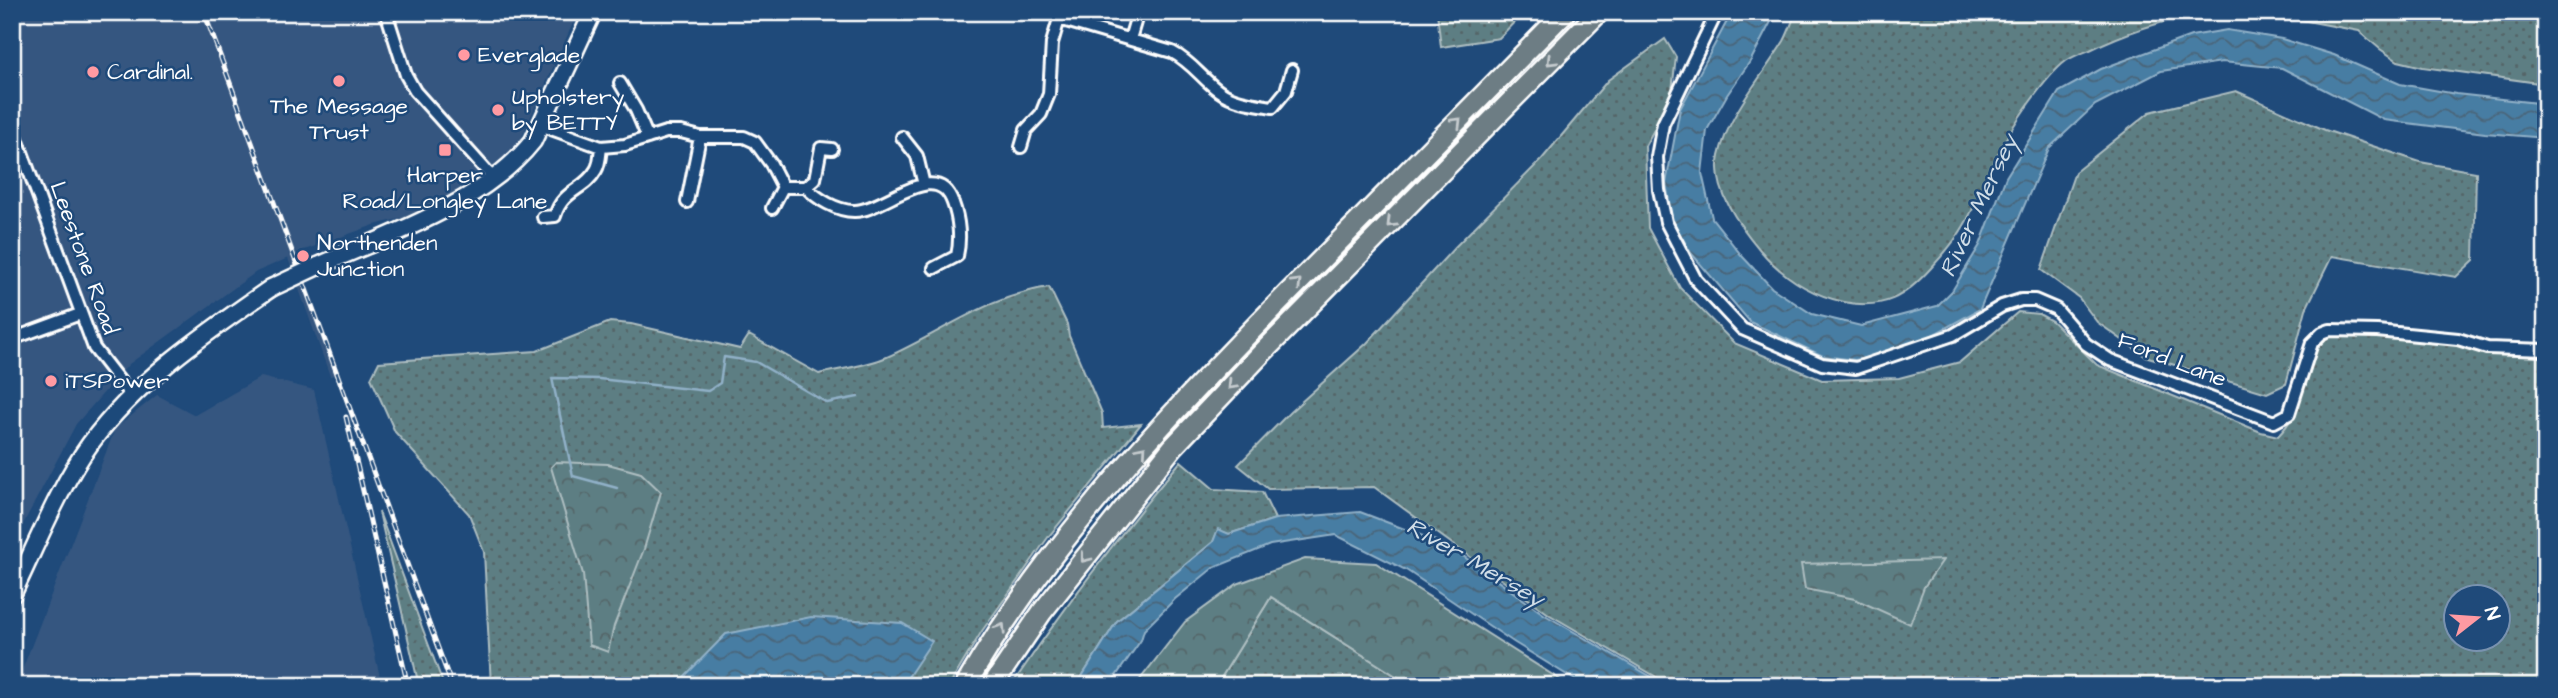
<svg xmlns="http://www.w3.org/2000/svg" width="2558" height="698" viewBox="0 0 2558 698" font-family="'Architects Daughter',sans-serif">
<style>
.built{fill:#365780}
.green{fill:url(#green-dots);stroke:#aebec1;stroke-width:2;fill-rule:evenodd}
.forest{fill:url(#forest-crowns);stroke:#aebec1;stroke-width:2}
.water{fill:url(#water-waves);stroke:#91b1c8;stroke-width:2}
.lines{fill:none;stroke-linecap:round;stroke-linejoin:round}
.stream{stroke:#91b1c8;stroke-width:2.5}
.minor-casing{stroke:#fff;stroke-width:16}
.secondary-casing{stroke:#fff;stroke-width:21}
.motorway-casing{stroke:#fff;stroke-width:24}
.minor{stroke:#1f4a7a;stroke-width:10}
.secondary{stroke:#1f4a7a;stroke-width:16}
.motorway{stroke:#6d7d84;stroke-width:19}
.rail-casing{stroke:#fff;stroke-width:5}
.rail{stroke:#1f4a7a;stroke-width:2.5;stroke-dasharray:8;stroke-linecap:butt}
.secondary-bridge-casing{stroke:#fff;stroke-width:21;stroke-linecap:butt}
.secondary-bridge{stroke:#1f4a7a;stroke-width:16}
.oneway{stroke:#c5cbce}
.poi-dot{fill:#ff9aa2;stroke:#1f4a7a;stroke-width:2.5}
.labels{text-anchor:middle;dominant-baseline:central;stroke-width:5;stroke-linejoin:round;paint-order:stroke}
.poi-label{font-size:23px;fill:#fff;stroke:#1f4a7a;text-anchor:start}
.street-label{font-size:23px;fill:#fff;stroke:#1f4a7a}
.water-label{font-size:24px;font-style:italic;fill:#d1dee8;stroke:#1f4a7a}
</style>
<defs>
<pattern id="green-dots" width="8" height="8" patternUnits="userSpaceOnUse" patternTransform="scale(1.75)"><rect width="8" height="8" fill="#5d7e83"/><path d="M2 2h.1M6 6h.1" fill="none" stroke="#546568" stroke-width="1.8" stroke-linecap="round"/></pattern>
<pattern id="forest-crowns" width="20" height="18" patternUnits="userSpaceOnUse" patternTransform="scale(1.75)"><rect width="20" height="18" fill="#5d7e83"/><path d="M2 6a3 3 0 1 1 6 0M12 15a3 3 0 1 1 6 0" fill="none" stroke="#546568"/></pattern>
<pattern id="water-waves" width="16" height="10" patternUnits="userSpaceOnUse" patternTransform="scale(1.75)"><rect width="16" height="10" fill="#477da3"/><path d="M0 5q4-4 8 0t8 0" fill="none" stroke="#4a6478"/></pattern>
</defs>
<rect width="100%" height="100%" fill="#1f4a7a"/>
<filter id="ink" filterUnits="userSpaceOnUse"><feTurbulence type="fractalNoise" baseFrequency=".0143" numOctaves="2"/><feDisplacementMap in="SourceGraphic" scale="14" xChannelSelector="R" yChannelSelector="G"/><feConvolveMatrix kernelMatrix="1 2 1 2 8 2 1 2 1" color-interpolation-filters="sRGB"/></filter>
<g filter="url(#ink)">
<path class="built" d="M12,12H578L514,154L475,177L427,212L374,225L296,253L340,374L330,376L288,258L256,272L129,364L76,424L12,545Z
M261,377L314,390L382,686H16L115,429L157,395L195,415Z"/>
<path class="green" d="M1437,12H1524L1499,38L1441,47Z
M1796,12H2205C2165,20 2126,32 2090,50C2082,53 2073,56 2066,61C2046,76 2011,127 2000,150C1988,174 1979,198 1966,222C1957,239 1944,254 1931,268C1905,297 1884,310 1844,302C1811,295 1782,276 1760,250C1740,226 1712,190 1719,156C1728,114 1762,77 1784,41C1789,32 1792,22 1796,12Z
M2260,12H2546V84L2423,67L2398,61L2380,49L2359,31Z
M1665,39L1676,57L1671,99L1645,146L1648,228L1680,288L1734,343L1822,380L1899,378L1960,362L2018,312L2039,314L2052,321L2097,365L2261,432L2278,436C2301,414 2306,376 2315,346L2321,339L2337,333L2459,343L2546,358V686H1672L1550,615L1374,487L1268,489L1238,465L1290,412L1367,343L1455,247L1542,159L1608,80ZM2456,596H2498V638H2456Z
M2236,91L2325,130L2420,162L2476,172L2474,260L2456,277L2332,256L2306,309L2286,384L2267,393L2145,356L2097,322L2079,298L2041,270L2075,172L2150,112Z
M1049,287L1067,324L1069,336L1102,413L1103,428L1141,424L1049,536L982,631L949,686H491L484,552L469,514L395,432L371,378L379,362L537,351L610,322L631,324L740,349L749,335L819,374C840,369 866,366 887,357C943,332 986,297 1049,287Z
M1181,461L1214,489L1262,492L1275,519L1229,534L1218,530L1213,542L1117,621L1076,686H1011C1064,608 1120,533 1181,461Z
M379,512L444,686H419Z
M1271,597L1412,686H1216Z"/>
<path class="forest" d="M556,462L608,464L641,473L661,492L644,549L614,626L608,652L589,645L583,574L551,467Z
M1305,559L1376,563L1570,686H1412L1271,597L1216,686H1135L1185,622L1237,584Z
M1943,560L1924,587L1910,624L1855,599L1805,589L1801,564Z"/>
<path class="water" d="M1732,12H1776L1751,60L1727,95L1707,130L1702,173L1712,218L1742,256L1772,288L1812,314L1861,326L1937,306L1952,291L1980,245L2006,177L2059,92L2101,69L2191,36L2227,30L2282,39L2334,55L2400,84L2456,94L2546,104V138L2485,133L2384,120L2282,68L2222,62L2161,71L2095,105L2049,148L1980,309L1902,352L1855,360L1823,356L1750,322L1691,253L1672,220L1666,183L1680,109Z
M1360,512L1449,546L1545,615L1667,686H1585L1515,643L1406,570L1336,535L1270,545L1213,568L1175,599L1144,630L1141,640L1109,686H1076L1117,621L1213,542L1218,529L1229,534L1275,519Z
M811,617L902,623L932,641L902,686H675L726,634Z"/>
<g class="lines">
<path class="stream" d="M617,488L573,476L552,378L599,379L708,391L720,383L724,357L756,362L827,403L858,397"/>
<g class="minor-casing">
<path id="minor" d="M386,12L406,75L415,91L493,178
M1056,12L1059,19L1172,52C1193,63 1202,79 1219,91C1234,102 1255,104 1273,107L1286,91L1292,70
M1717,12L1663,124L1657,157L1659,190L1666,222L1696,280L1742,329L1822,364L1856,368L1953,335L2002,306L2021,300H2035L2056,309L2086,344L2110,360L2274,422L2289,414L2312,343L2322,333L2330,330L2377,331L2458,339L2487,348L2546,350
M1130,39L1138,12
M620,83L636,110L648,138
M12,125L94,348L132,397
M540,125L601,147L625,145L666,132H681L700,137H744L755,142L771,164L783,187H806C817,199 837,211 854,211C883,212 937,156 953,203C959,219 961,239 957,256L934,268
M902,137L917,156L924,185
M1021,147L1026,130L1041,114L1049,94L1052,43L1059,19
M806,187L815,179L821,148L832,149
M687,202L700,137
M772,208L783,187
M543,217L555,216C563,189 584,191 596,170C600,164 600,154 601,147
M12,339L80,314"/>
</g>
<g class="secondary-casing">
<path id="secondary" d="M318,266C389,235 484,203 533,141L593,12
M12,595C35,548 60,485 90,444C138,379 206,333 271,288"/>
</g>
<g class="motorway-casing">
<path id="motorway" d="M965,686C1053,534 1182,400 1305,276C1391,188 1478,100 1565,12
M992,686L1042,612L1173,447L1262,353L1599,12"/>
</g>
<use href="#minor" class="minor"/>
<use href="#secondary" class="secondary"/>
<use href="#motorway" class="motorway"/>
<g class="rail-casing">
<path id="rail" d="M204,12L452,686
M346,417L408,686"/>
</g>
<use href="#rail" class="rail"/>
<g class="secondary-bridge-casing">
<path id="secondary-bridge" d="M271,288L318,266"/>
</g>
<use href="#secondary-bridge" class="secondary-bridge"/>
</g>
<defs><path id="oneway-chevron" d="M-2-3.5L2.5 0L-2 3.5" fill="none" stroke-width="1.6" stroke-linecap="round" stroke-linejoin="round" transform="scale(1.75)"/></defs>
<g class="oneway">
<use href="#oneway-chevron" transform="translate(1551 61) rotate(135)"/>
<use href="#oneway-chevron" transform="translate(1457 122) rotate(-45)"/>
<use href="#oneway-chevron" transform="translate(1391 223) rotate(135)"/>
<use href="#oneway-chevron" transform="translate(1297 283) rotate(-45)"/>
<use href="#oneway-chevron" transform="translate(1232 385) rotate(133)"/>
<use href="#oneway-chevron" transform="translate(1142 450) rotate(-49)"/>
<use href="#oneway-chevron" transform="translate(1085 558) rotate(128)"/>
<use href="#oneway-chevron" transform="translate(1001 628) rotate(-57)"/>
</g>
</g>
<g class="poi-dot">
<circle cx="464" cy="55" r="7"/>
<circle cx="93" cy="72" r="7"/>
<circle cx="339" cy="81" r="7"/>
<circle cx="498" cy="110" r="7"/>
<rect x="438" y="143" width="14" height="14" rx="3.5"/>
<circle cx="303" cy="256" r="7"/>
<circle cx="51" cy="381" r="7"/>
</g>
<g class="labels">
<g class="poi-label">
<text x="478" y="55">Everglade</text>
<text x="107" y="72">Cardinal.</text>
<text x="512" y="97">Upholstery<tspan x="512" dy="26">by BETTY</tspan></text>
<text x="339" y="106" text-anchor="middle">The Message<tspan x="339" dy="26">Trust</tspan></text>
<text x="445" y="175" text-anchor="middle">Harper<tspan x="445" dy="26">Road/Longley Lane</tspan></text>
<text x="317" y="243">Northenden<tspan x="317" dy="26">Junction</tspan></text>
<text x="65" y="381">iTSPower</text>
</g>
<g class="street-label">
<text transform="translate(84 258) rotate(70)">Leestone Road</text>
<text transform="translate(2172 360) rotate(21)">Ford Lane</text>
</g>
<g class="water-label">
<text transform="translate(1979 206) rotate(-65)">River Mersey</text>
<text transform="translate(1475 563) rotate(30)">River Mersey</text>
</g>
</g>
<rect width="2558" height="698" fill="none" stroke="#1f4a7a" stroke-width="42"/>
<rect x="21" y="21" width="2516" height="656" fill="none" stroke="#fff" stroke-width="2.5" filter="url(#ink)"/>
<g transform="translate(2477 618) rotate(73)"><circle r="33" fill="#1f4a7a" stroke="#7992af" stroke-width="2"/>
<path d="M0-5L12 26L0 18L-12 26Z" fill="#ff9aa2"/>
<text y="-10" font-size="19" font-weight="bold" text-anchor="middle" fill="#ffffff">N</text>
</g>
</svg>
